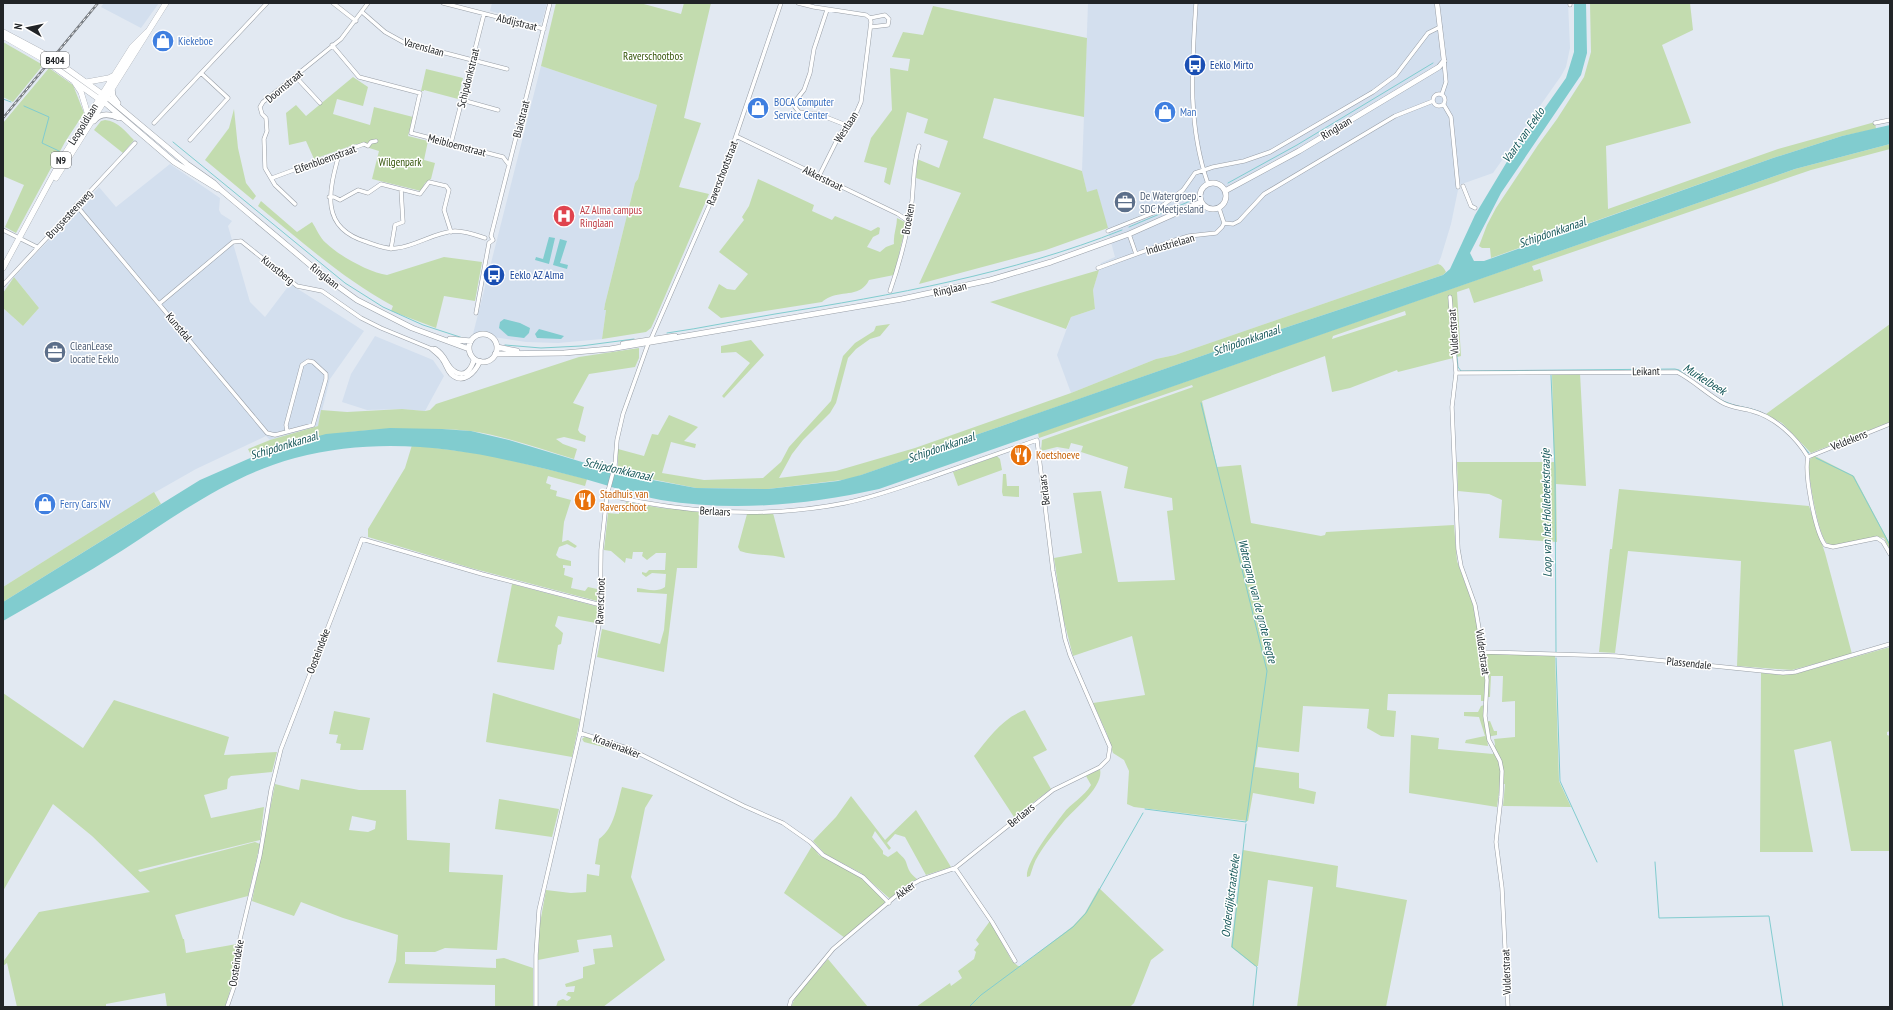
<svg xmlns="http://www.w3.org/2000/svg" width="1893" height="1010" viewBox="0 0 1893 1010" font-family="'PT Sans Narrow',sans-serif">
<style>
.built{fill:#d3dfee}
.green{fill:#c3dcaf;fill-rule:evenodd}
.water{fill:#81cccf}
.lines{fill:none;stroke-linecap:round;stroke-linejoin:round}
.stream{stroke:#81cccf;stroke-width:1}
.minor-casing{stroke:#989ea6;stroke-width:4.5}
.tertiary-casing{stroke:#989ea6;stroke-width:5.5}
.secondary-casing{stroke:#989ea6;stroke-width:6}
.primary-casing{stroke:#989ea6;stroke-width:6}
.trunk-casing{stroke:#989ea6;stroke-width:6}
.minor{stroke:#fff;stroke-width:3.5}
.tertiary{stroke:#fff;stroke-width:4.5}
.secondary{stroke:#fff;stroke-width:5}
.primary{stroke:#fff;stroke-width:5.5}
.trunk{stroke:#fff;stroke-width:5.5}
.rail-casing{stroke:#797e84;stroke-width:2.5}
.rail{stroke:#fff;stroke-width:1;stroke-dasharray:3;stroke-linecap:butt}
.labels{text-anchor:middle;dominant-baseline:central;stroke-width:3;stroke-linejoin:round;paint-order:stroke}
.shield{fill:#fff;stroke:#646668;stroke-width:1}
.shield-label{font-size:10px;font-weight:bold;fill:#212427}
.street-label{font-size:11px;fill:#212427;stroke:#fff}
.shop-label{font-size:11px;fill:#366cbe;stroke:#fff;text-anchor:start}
.park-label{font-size:11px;fill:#325206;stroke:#fff}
.transit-label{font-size:11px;fill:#164399;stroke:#fff;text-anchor:start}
.service-label{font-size:11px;fill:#4e5e75;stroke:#fff;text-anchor:start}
.health-label{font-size:11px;fill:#be3a42;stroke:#fff;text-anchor:start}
.food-label{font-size:11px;fill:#c56008;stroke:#fff;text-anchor:start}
.water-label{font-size:12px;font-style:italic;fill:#145658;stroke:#fff}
</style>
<rect width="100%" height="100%" fill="#e2e9f2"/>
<path class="built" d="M104,3H159L141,28L101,7Z
M492,3H547L542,22L539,24L490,11Z
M1088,3H1568L1570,48L1566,67L1561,76L1493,173L1459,185L1451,224L1441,257L1438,264L1175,355L1156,359L1071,393L1057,355L1071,317L1095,309L1093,290L1101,263L1115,257L1097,190L1087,193L1082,171Z
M541,66L657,105L638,179L635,183L605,304L604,310H606L602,339L558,343L526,342L473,334Z
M170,164L220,198L219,210L221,214L232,221L228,226L250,302L265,317L290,284L364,331L330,379L318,426L270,440L266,436L196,469L145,498L3,587V308L23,326L39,308L14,277L99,187L116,207Z
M375,336L433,360L444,376L425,411L402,409L367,410L342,402L351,374Z"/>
<path class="green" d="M556,3H640L681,14L684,3H711L684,118L701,123L679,187L709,194L656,317L651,328L646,332L602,339L606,310H604L605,304L635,183L638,179L657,105L541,66Z
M1590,3H1690L1693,30L1662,45L1691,123L1606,146L1608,209L1778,149L1875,122L1876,129L1842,136L1773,158L1491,258L1490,248H1482L1479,246L1487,225L1496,208L1538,145L1557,119L1584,77L1591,52Z
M933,6L1087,38L1084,117L994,98L983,138L1082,171L1087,192L1097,189L1108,228L1046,250L919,284L961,193L916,178L917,159L939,168L948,141L924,133L928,119L907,112L890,185L884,182L887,168L864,162L871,138L892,110L890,68L908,71L910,59L892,57L903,32L923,35Z
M3,42L43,65L13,102L3,97Z
M49,68L73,85L84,113L65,142L16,233L5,227L24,185L3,176V123Z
M426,69L463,78L458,99L424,90V91H421Z
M353,77L368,87L363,106L337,99L333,114L370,125L374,107L413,117L408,136L428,141L424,160L435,163L431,179L425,183L421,191L372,179L379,151L356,144L314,159L306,141L289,145L286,113L296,105L306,116Z
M234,109L238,148L246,183L256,196L253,200L205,160L229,128Z
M105,120C118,121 126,132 134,140L123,153L94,130L101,121Z
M1890,144V149L1811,170L1532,266L1534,271L1540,269L1543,281L1474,303L1469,288L1457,292L1461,356L1398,372L1397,370L1350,388L1332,392L1325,356L1202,401L1217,467L1241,465L1251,523L1321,536L1325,535L1326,532L1454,525L1457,561L1473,605L1482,654L1487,653L1555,656L1559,781L1571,807L1503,806L1505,784L1500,785L1497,807L1409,793L1411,735L1439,738L1438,749L1493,754L1495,744L1494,739L1515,737V701L1502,702L1503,676H1491L1490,697H1485V701H1481V695L1388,694L1387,710L1396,711L1394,737L1381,736L1367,728L1369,709L1303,706L1299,752L1258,747L1255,767L1299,773V788L1316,792L1314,804L1253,793L1248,821L1134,807L1127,804L1129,771L1124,760L1113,753L1107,734L1093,703L1145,695L1132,636L1073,656L1063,617L1054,558L1082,553L1073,493L1101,491L1118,582L1175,580L1167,511L1173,510L1172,498L1124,488L1128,467L1081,452L1083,446L1071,443L1069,449L1057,447L1041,451L1042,440L1193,387L1192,385L1039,438L1038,433L1795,169ZM1405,311L1406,315L1332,339L1333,336Z
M758,179L814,205L812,211L832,220L835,216L871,231L878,227L880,228L879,234L873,237L867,247L880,252L886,247L894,244C893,235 897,227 897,218L905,222V229L894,275L869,280C861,297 843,291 830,297C827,298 824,300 822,302L721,318L708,308L719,284L727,289L735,290L748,274L719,252L744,220L742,217L749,206Z
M261,201L297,232L312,222C316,228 320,238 326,243C338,255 370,273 387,275L444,257L482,262L475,301L444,296L436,328L391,311L393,306C343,279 301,241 258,206Z
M1438,264C1442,265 1444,268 1446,272L1443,275L1236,344L850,479L768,489L696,488L616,472L618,464V449L644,456L652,434L658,435L669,415L698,427L684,441L696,444L695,448L671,442L662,473L704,480L763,478L781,462L789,447L831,401L843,356L855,343L874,331L876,326L890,324L880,336L870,339L856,349L848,358L836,403L830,413L803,440L792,454L779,478L836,471L915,448L1071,393L1156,359L1175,355Z
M1099,270L1093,290L1095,309L1071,317L1066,329L990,302Z
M14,277L39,308L23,326L3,308V293Z
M1890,324V422L1811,453L1782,423L1766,414Z
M751,340L764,355L724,398L722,396L750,363L736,352L721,353V346Z
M639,348V358L635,367L589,374L573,403L584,407L578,430L580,433L586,436L585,442L564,437L556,439L563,444L577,449L574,459C540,449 506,436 470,431C452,429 434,429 416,429C359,428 305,435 252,457L248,449L270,440L318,426L321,410L347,412L402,409L425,411L430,410L436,404L579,357Z
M1580,373L1586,486L1556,484L1557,542L1499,538L1502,500L1489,494L1458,491L1457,462H1554L1552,374Z
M412,445L490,455L587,479L585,486L548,476L546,483L551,485L550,489L557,491L556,496L571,500L564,522L562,542L568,540L577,546L575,548L567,544L559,547L556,555L559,558L571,561V566L563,565V568H565L564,575L573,578L571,588L585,591L588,587L597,589V601L471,568L368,537V529L405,468Z
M997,456L1000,459L1002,470L958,486L953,472Z
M1815,456L1854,476L1890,544V550L1884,538L1878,537L1830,546C1818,541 1810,480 1808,466L1810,459Z
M1003,474H1006L1007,486H1019V497L1003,496L1002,492Z
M1619,489L1809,506L1825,553L1852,654L1792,670L1737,666L1741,561L1628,551L1615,653L1599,652L1610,549H1612Z
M154,492L161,504L3,602V587Z
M626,502L661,508L699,511L697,568H677L664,672L597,657L602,629L660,644L664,630L667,594L637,592V588C646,589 657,593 665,587L666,574L652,573L646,577L642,574V572L646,573L649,570H665L666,553H656L647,560L642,556L643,552H633L632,559L626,558L625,563L611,551L604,550L608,513L619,514V508H625Z
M773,513L785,558C770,554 755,556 740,551L738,547L747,514Z
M512,584L599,607L596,623L558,616L555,626L563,633L561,644L558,645L554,670L497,662Z
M1890,647V731L1887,732V735L1890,736V851H1851L1831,741L1794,750L1813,852H1760L1761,673L1783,675L1795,674Z
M3,693L83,748L114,700L229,737L224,755L277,752L272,772L231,776L228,779L227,789L204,795L211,818L264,807L260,840L138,870L140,872L255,842L260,844L248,896L175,915L183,939H184L186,953L237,944L234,978L225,1007H167L165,993L106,1004V1007H17L7,963L3,966V962L39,912L150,892L92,836L53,804L3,891Z
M493,693L580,719L572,757L486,742Z
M1484,705V722L1490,721L1494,731H1497V735L1487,737L1488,746L1465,743L1466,740L1485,736L1479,717L1464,716V712H1478L1481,706Z
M1025,710L1047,750L1033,757L1051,789L1014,817L974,756C989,738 1002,718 1025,710Z
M334,711L370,718L363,750H340L341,744L336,743L338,735L329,734Z
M586,736L624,749V751L620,753L615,750L584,742L582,739Z
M1100,769C1104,787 1075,808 1064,821C1055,832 1045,844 1038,856C1034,862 1032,870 1030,876L1027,877C1025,863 1054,826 1063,814C1071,803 1084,797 1091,785L1086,776Z
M301,779L359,790H406L407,840L450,843L449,872L503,875L497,950L445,948L435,952H405V964L496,968V959L504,958L533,968V1007H495V985L388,983L396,961L398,935L343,918L301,902L294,916L252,901L275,784L299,790ZM352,816L376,821L375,829L368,832L349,830Z
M622,787L653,795L645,808L631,877L665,960L603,1007H556L558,1001L563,999L567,1001L570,999L571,997L566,995L568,992H574L575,986L566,987L565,984L583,978V967L595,964L593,949L613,947L611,935L577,940L579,952L538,960L539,929L546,890L571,893L586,892L587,874L599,876L600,865L595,864L599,839C615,828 617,804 622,787Z
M851,796L885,840L916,810L951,867L926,875L905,837L895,834L887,843L891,848L889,850L875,831L872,837L883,851V854L888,857L897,851C899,854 905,858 906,862C909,871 909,872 917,879C907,883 899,896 889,898L861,873L825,854L813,841L836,817Z
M499,799L559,809L552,837L495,829Z
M812,846L819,855L862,878L885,901L884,906L845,938L784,893Z
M1243,850L1338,866L1336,887L1407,900L1386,1007H1297L1313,887L1268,880L1258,966H1255L1231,947Z
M1099,888L1164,950L1151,960L1134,1003L1130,1007H916L950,983L951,986L962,978L958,971L974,959L976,952L974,950L979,944L976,940L990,921L1012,961L1018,966H1021L1073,926L1085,913Z
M828,959L868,1007H791L796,996Z"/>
<path class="water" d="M1574,3H1586L1587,53L1581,75L1501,193L1470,253L1474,261H1484L1773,158L1842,136L1890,125V144L1795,169L879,489C807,505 733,512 661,500C635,495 610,486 585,479C486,453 396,432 295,458C231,475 178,514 123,550C84,575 43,598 3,621V602L200,480L271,449L326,434L390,428L442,429L471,431L509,440L625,475L696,488L768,489L838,481L861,475L1236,344L1443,275L1450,269L1475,215L1508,160L1566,78L1574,52Z
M549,237L555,238L549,264L535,260L536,257L543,259Z
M560,239L567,241L560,263L568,265L567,269L553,265Z
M504,319L520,323L530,328L529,333L524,338L508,336L499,328L500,322Z
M539,329L564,336L561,339L537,338L535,334Z"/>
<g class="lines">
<path class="stream" d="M3,99L11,102
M24,106L49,117L42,143L59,151
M173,142L345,283L383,307L423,325L463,338
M1228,183L1297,145L1433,63
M1129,227L1195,199
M1452,307L1458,367L1461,371L1675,369L1679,370C1695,381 1712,398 1731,404C1743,408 1755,408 1766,415
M667,333C703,328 739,320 775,314C893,295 1011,274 1122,230
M505,345L541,348L581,346L634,339
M1551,375L1555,469L1556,652
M1781,424L1788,430
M1802,445L1809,453
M1816,458L1853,476L1890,545
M1556,658L1560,781L1597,862
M1145,809L1246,822L1267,671L1201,403
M1246,824L1232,947L1257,967L1253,1007
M1655,862L1659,918L1769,916L1783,1007
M969,1007L981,995L1073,927L1086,913L1143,813"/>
<g class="minor-casing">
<path id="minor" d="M333,3L356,21
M443,3L544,29
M798,3L814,7L866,15L870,18L871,22L861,102L857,111L840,134L819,176
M1196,3C1192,65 1187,124 1208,184
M1570,3V5
M827,10L814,49L810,73L804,90L796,100L795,107L799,112L818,114L846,125
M362,12L385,32L403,42L507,69
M870,18L885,15L889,19L888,25L871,27
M332,45L359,77L420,93L411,133L503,157L509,165
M295,76L320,103
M1433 100a6 6 0 1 1 12 0a6 6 0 1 1-12 0Z
M1442,94L1446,82L1444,61
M462,100L498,110
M1444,105L1451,117L1458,187
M154,123L267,3
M1875,123L1890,120
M736,136L898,214L908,221
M190,140L228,98L201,73
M451,143L484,14
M339,154C329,191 319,228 367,242C376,245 387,250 397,248C416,246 435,232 455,231C465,231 476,235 485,238
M272,178L364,144L368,146L371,142L376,141
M1463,186L1471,206L1475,208
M329,197H334L340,200L358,190L368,193L381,184L420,194L429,182L446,186L449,190L444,210L451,232
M295,204L275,185L265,168L264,139L267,131L266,118L262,114L260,107L263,102L341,39L368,3
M76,205L267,433L275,435L313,425L326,379V374L313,362L308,361L302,365L286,425L287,431
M1224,223L1233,224L1239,221L1264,194L1395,116L1433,101
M3,230L37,247
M1108,231L1153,213L1183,190L1195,173L1213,167L1244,161L1270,152L1373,92L1396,75L1428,33L1440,27
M1129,234L1136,254
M489,243L493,240L491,236L550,3
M391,249L395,225L403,222L401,189
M1098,268L1172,241L1189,236L1216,233L1222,227L1224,223L1219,208
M3,285L135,143
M890,291C900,262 908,232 912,201C914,182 913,164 919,146
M1450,297L1456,373L1452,407L1458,549L1461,566L1475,605L1483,652L1487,680L1485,716L1489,740L1500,761L1502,771L1501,797L1496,842L1502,888L1508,1007
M159,304L233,242L241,241L297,286L322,291L361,318L381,328L432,349
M476,313L489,243
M651,339L723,174L781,3
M1456,373L1677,372C1693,380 1707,394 1723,403C1732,408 1742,408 1752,411C1775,417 1796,437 1808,457
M1808,457C1804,474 1815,531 1825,545L1833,547L1877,538L1883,542L1890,554
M1808,457L1890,424
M607,495C685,513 766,519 845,503C875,497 905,486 934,476C969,464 1003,452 1037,440L1053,571L1065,639L1070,655L1110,747L1108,759L1100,767L1053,790L955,868L920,880L904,889L833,949L791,1000L789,1007
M1483,652L1616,656L1783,673L1795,672L1890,644
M580,733L630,749L744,806L783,823L810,842L823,855L863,877L889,903
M955,868L992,922L1015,961
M227,1007L236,981L240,939L260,855L271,790L281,749L362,539L482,574L601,605
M536,1007V955L539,910L580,733L600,619L601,550L607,495L615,465L617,440L623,414L648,344"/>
</g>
<g class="tertiary-casing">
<path id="tertiary" d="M1437,3L1444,61
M432,349C435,352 440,355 443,360C446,364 447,370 451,374C463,385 475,373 480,361
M435,349C446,355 446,366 454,371C465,379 472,368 474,359"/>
</g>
<g class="secondary-casing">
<path id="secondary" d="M112,88L113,96L118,103
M107,97L187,164L214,183L221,190L321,274L357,300L412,328L469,349
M104,102L174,162L218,189
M94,121C100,113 110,114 119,118
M1200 196a13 13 0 1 1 26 0a13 13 0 1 1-26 0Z
M1225,191L1299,151L1439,67L1444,61
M469 348a14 14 0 1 1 28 0a14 14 0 1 1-28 0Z
M450,339L471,341
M623,344L675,336
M497,347L517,351
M495,354L564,353L610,349L902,299L990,280L1051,262L1129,234L1201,202"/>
</g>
<g class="primary-casing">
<path id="primary" d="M87,82L109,78L113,76
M75,83L81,92L88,115
M56,178L166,3
M3,268L64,155L132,47L147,32"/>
</g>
<g class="trunk-casing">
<path id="trunk" d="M3,32L52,58L102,94
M3,36L43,59L99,99"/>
</g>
<use href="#minor" class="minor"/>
<use href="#tertiary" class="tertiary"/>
<use href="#secondary" class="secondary"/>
<use href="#primary" class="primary"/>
<use href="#trunk" class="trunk"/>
<g class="rail-casing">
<path id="rail" d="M3,118L98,3"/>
</g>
<use href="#rail" class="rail"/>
</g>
<defs>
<g id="shop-disc" transform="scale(1.15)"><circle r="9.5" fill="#3f7fe0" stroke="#fff"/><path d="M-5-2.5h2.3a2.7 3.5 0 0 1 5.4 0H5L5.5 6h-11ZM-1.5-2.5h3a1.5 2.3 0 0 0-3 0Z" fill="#fff"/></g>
<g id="bus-disc" transform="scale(1.15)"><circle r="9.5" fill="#1a4fb4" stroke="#fff"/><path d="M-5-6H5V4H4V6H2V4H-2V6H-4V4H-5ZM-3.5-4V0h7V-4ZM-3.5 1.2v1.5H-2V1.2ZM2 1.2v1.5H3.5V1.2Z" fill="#fff"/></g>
<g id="office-disc" transform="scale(1.15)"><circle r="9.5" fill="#5c6f8a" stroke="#fff"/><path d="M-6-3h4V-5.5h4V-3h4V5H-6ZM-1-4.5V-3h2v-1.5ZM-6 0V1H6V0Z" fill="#fff"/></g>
<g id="hospital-disc" transform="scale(1.15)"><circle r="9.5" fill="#e0444e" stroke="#fff"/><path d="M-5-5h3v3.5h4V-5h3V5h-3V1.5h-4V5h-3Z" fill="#fff"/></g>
<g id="restaurant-disc" transform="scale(1.15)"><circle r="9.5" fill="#e8710a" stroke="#fff"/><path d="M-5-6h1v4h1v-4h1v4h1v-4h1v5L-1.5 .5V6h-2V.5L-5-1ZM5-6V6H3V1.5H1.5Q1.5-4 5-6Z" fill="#fff"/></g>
</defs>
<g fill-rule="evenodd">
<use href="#shop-disc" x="163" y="41"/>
<use href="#bus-disc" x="1195" y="65"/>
<use href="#shop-disc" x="758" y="108"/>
<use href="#shop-disc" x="1165" y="112"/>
<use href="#office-disc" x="1125" y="202"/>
<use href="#hospital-disc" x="564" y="216"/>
<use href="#bus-disc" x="494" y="275"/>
<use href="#office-disc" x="55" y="352"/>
<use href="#restaurant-disc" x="1021" y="455"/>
<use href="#restaurant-disc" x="585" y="500"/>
<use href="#shop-disc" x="45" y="504"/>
</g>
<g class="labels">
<g class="shield">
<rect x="41" y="52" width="28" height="16" rx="3"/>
<rect x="51" y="152" width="20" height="16" rx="3"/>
</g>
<g class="shield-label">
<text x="55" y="60">B404</text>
<text x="61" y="160">N9</text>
</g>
<g class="street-label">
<text transform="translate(517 22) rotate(14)">Abdijstraat</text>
<text transform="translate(424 47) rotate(16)">Varenslaan</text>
<text transform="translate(468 78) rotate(-76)">Schipdonkstraat</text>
<text transform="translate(284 86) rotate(-40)">Doornstraat</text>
<text transform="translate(521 119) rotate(-76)">Blakstraat</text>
<text transform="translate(83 124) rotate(-58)">Leopoldlaan</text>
<text transform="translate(846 127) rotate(-57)">Westlaan</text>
<text transform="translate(1336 128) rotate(-31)">Ringlaan</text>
<text transform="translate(457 145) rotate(15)">Meibloemstraat</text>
<text transform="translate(325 159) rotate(-20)">Elfenbloemstraat</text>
<text transform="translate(722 173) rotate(-69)">Raverschootstraat</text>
<text transform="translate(823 178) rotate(26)">Akkerstraat</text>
<text transform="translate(69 214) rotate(-47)">Brugsesteenweg</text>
<text transform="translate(908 219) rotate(-80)">Broeken</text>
<text transform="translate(1170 244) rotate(-16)">Industrielaan</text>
<text transform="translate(278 270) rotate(39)">Kunstberg</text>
<text transform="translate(325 276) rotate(38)">Ringlaan</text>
<text transform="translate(950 289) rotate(-13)">Ringlaan</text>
<text transform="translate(179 327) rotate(50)">Kunstdal</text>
<text transform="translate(1453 332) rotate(-94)">Vulderstraat</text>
<text transform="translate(1646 371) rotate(-1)">Leikant</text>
<text transform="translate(1849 440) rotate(-22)">Veldekens</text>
<text transform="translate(1044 490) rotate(-97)">Berlaars</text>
<text transform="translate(715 511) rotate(3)">Berlaars</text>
<text transform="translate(600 601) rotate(-88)">Raverschoot</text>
<text transform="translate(318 651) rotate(-69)">Oosteindeke</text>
<text transform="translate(1483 652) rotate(82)">Vulderstraat</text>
<text transform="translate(1689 663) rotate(6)">Plassendale</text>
<text transform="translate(617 746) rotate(21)">Kraaienakker</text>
<text transform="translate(1021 815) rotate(-39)">Berlaars</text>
<text transform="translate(905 890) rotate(-37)">Akker</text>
<text transform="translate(236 963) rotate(-81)">Oosteindeke</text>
<text transform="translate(1506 972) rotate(-92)">Vulderstraat</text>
</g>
<g class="shop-label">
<text x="178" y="41">Kiekeboe</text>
<text x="774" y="102">BOCA Computer<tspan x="774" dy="13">Service Center</tspan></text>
<text x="1180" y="112">Man</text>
<text x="60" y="504">Ferry Cars NV</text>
</g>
<g class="park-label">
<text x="653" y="56">Raverschootbos</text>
<text x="400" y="162">Wilgenpark</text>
</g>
<g class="transit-label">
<text x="1210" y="65">Eeklo Mirto</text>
<text x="510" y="275">Eeklo AZ Alma</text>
</g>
<g class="service-label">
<text x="1140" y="196">De Watergroep -<tspan x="1140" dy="13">SDC Meetjesland</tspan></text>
<text x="70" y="346">CleanLease<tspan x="70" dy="13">locatie Eeklo</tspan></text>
</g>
<g class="health-label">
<text x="580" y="210">AZ Alma campus<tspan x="580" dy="13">Ringlaan</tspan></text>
</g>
<g class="food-label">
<text x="1036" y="455">Koetshoeve</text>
<text x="600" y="494">Stadhuis van<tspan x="600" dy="13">Raverschoot</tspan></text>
</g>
<g class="water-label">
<text transform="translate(1523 135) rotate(-55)">Vaart van Eeklo</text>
<text transform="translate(1552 232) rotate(-19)">Schipdonkkanaal</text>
<text transform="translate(1246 340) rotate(-19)">Schipdonkkanaal</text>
<text transform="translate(1705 379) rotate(32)">Murkelbeek</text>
<text transform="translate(284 445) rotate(-17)">Schipdonkkanaal</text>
<text transform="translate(941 447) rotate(-19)">Schipdonkkanaal</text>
<text transform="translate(618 469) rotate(13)">Schipdonkkanaal</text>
<text transform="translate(1546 513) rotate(-91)">Loop van het Hollebeekstraatje</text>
<text transform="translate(1258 601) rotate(76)">Watergang van de grote leegte</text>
<text transform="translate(1230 896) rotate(-83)">Onderdijkstraatbeke</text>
</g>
</g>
<rect width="1893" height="1010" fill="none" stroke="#212427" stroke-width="8"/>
<g transform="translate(28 28) rotate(279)" stroke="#ffffff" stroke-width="3" paint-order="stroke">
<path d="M0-3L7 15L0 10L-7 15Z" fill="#212427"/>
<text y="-6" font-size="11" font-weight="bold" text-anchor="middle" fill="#212427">N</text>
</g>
</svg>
